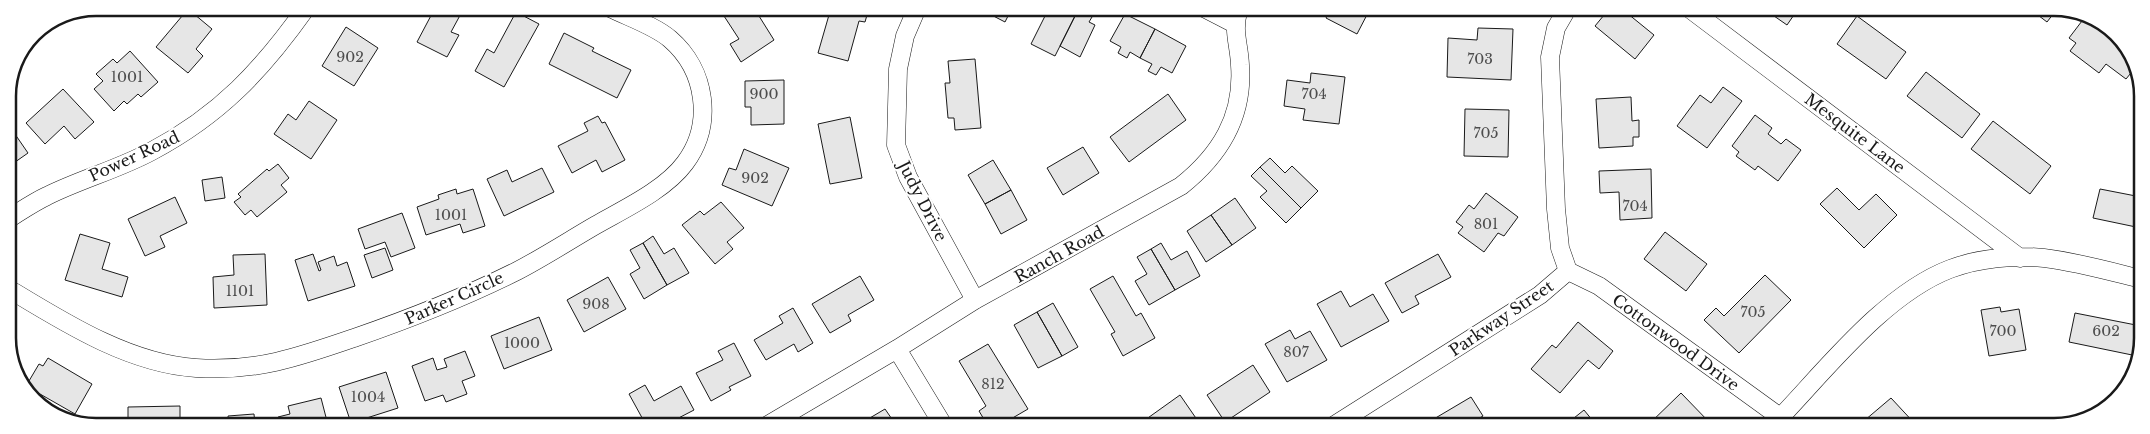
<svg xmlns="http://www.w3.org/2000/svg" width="2150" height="434" viewBox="0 0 2150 434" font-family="'Libre Baskerville',serif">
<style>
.building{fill:#e6e6e6;stroke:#1a1a1a}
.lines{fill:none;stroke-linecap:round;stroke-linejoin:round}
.minor-casing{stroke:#1a1a1a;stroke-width:19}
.minor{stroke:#fff;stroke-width:18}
.labels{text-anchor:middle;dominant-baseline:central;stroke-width:4;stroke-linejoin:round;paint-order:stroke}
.number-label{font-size:14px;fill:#4d4d4d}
.street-label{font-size:16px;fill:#1a1a1a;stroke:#fff}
.rim{fill:none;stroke:#1a1a1a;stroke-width:2.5}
</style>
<rect width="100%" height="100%" fill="#fff"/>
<path class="building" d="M435,8H464L451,32L459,35L447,57L417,42Z
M736,8H754L774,40L741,62L730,44L739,39L724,16Z
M831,8H869L865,22L859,21L848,61L818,53Z
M978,8H1012L1005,22Z
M1049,8H1079L1055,56L1031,44Z
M1079,8H1092L1089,15L1092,17L1089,22L1095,25L1080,57L1060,46Z
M188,9L212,29L196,49L203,56L188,73L156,47Z
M1330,9H1382L1379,14L1370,9L1357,34L1326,18Z
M1609,9H1622L1654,35L1635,59L1595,26Z
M1764,9H1798L1787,25Z
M2030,9H2057L2047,22Z
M516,12L539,24L504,87L475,71L487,49L494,53Z
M1125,14L1155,29L1140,58L1130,52L1127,58L1118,53L1121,47L1110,41Z
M1857,16L1906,52L1886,79L1837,44Z
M2085,17L2118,37L2135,68L2126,79L2106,64L2099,73L2070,51L2076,43L2069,38Z
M346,27L378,48L354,86L322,66Z
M1478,28L1513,29L1511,80L1447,77L1448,38L1477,40Z
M1155,29L1186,46L1172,73L1161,67L1156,75L1148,71L1152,64L1140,58Z
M564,33L594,48L592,51L631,70L617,98L549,64Z
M130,51L158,82L141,97L138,94L127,104L124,101L114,111L94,89L103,81L96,74L113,59L117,63Z
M975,59L981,128L955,130L954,118H948L945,83H950L948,61Z
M1926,72L1980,114L1962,138L1907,96Z
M1311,73L1345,77L1339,124L1303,120L1305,109L1284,106L1287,80L1310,83Z
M784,80V124L751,125V107H745V81Z
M1723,87L1742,101L1707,148L1677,126L1700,95L1711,103Z
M63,89L94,122L75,139L64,126L45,144L26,123Z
M1168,94L1186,120L1129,162L1110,137Z
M1631,97L1632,121L1639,120V137H1633V146L1599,148L1596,99Z
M309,101L337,120L311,159L274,134L288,114L296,120Z
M1465,109L1509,110L1508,157L1464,156Z
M1755,115L1772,128L1768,134L1781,144L1786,139L1801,150L1778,181L1758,166L1755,170L1736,156L1739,152L1732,146Z
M598,116L602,123L605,122L625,160L602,172L596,160L572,173L558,146L588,131L584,123Z
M850,117L862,178L830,184L818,124Z
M1993,121L2051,166L2030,194L1971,149Z
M8,124L28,153L8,167Z
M1083,147L1099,173L1063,195L1047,168Z
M744,149L789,168L772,206L722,185L729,168L736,170Z
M1270,158L1285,173L1292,166L1318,191L1301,208L1260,167Z
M993,160L1011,190L985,204L968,175Z
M278,164L289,178L281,185L287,192L257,217L251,210L245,215L234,202L241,197L238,194L267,169L269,171Z
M1260,167L1301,208L1286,223L1260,197L1267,191L1251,176Z
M542,168L554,192L504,216L487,179L507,170L512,182Z
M1651,169L1652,218L1620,220L1619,192L1600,193L1599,171Z
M222,177L225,198L205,201L202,180Z
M1837,188L1859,210L1876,194L1897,215L1864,248L1820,204Z
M456,189L457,194L473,189L485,226L463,233L460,224L426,235L417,207L439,199L438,195Z
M2100,189L2141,197L2136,227L2093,218Z
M1011,190L1027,220L1001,234L985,204Z
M1486,193L1518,217L1504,236L1498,233L1484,252L1458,233L1463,227L1456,222L1469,205L1474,209Z
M175,197L187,223L160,236L165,247L145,256L128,219Z
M1235,198L1256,228L1232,245L1211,215Z
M721,202L744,228L727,242L733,249L715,264L682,225L700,211L704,215Z
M402,213L415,248L391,257L385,242L365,249L358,229Z
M1211,215L1232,245L1206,262L1187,231Z
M1665,232L1707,264L1686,291L1644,259Z
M80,234L110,243L102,269L128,277L122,297L65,280Z
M653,236L664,254L674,248L689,273L667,285L643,243Z
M643,243L667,285L644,299L630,274L640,268L630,250Z
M1161,243L1171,260L1187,251L1200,276L1175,290L1151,249Z
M385,248L393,270L372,278L364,255Z
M1151,249L1175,290L1149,305L1135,281L1147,274L1137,257Z
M265,254L267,305L214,308L213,277L234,275L233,255Z
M313,254L319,271L321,270L318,262L334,256L337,266L347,262L355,286L308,301L295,260Z
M1438,254L1451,277L1415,296L1419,304L1402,313L1385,283Z
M1765,275L1791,300L1739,353L1704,320L1716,308L1724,316Z
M860,276L874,300L848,315L851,321L830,333L812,304Z
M1113,276L1136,316L1141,313L1155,338L1123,356L1111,334L1115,332L1090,289Z
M608,277L626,309L584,332L567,300Z
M1341,291L1350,307L1373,294L1389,321L1341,347L1317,304Z
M1053,303L1078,347L1062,356L1037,312Z
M2000,307L2001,312L2019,309L2026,350L1989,356L1981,310Z
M793,308L813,343L798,352L794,344L766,360L754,340L783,323L779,316Z
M1037,312L1062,356L1038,368L1014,325Z
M2075,313L2141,326L2137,356L2069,342Z
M539,317L552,350L504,369L491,336Z
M1578,322L1613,351L1599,369L1588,360L1560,393L1531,369L1552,345L1556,348Z
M1290,330L1295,339L1310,331L1327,360L1287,382L1265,344Z
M734,343L751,376L729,387L731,390L711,401L696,373L723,360L718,351Z
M988,344L1028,409L1004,423L1006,426H988L979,411L986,406L959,361Z
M465,351L475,376L462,381L467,394L446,402L443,395L425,401L412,366L433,358L437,370L447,367L444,359Z
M48,358L92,384L75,414L26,386L39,364L43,366Z
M1253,365L1270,392L1225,422L1207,395Z
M386,372L398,408L351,423L339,387Z
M645,385L654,401L681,386L694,410L665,425H646L629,394Z
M1681,393L1711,424L1708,426H1647Z
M1180,395L1200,424L1198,426H1149L1145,420Z
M1471,397L1483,416L1476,420L1479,426H1422Z
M321,398L328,425H280L278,417L290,414L288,406Z
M1891,398L1917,426H1858Z
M180,406V425H128V407Z
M885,409L896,425H858Z
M1584,410L1597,426H1564Z
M254,414L255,425H229L228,416Z
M612,418L615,425H597Z"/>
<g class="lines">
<g class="minor-casing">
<path id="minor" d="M917,8L905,36L898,69L896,145L908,177L975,300
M1204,8L1235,24
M1567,9L1556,28L1550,57L1556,209L1560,248L1568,271
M1690,9L2020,258
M8,219C21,211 34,202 47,196C81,179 119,169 152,151C220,115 262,70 306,8
M1568,271L1599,286L1780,417
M9,289C65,323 130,364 196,368C256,372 299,357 354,338C409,319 465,297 517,271C544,257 570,240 596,225C624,209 665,190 685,163C714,124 706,70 670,39C655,26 628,17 610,8
M897,349L943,425
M768,425L897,349L975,300L1181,186C1220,155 1244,117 1240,65C1239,42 1232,32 1239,8
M1333,426L1540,295L1568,271
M1772,426C1822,375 1882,295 1950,269C1979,258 2014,255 2044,258C2077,262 2109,271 2141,279"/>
</g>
<use href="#minor" class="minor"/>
</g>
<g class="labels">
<g class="number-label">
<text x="350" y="57">902</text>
<text x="1480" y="59">703</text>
<text x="127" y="77">1001</text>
<text x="764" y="94">900</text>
<text x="1314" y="94">704</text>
<text x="1486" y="133">705</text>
<text x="755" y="178">902</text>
<text x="1635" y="206">704</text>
<text x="451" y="215">1001</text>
<text x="1486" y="224">801</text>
<text x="240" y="291">1101</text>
<text x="596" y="304">908</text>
<text x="1753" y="312">705</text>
<text x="2003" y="331">700</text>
<text x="2106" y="331">602</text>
<text x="522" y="343">1000</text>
<text x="1296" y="352">807</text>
<text x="993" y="384">812</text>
<text x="368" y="397">1004</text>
</g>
<g class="street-label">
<text transform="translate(1855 133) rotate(37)">Mesquite Lane</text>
<text transform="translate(134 156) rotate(-25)">Power Road</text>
<text transform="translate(923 201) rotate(63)">Judy Drive</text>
<text transform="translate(1059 254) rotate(-29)">Ranch Road</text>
<text transform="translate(454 298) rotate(-24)">Parker Circle</text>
<text transform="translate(1501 318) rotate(-34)">Parkway Street</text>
<text transform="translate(1676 342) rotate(36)">Cottonwood Drive</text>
</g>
</g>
<path d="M0 0H2150V434H0ZM96 16H2054A80 80 0 0 1 2134 96V338A80 80 0 0 1 2054 418H96A80 80 0 0 1 16 338V96A80 80 0 0 1 96 16Z" fill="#fff" fill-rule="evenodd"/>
<path class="rim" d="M96 16H2054A80 80 0 0 1 2134 96V338A80 80 0 0 1 2054 418H96A80 80 0 0 1 16 338V96A80 80 0 0 1 96 16Z"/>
</svg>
